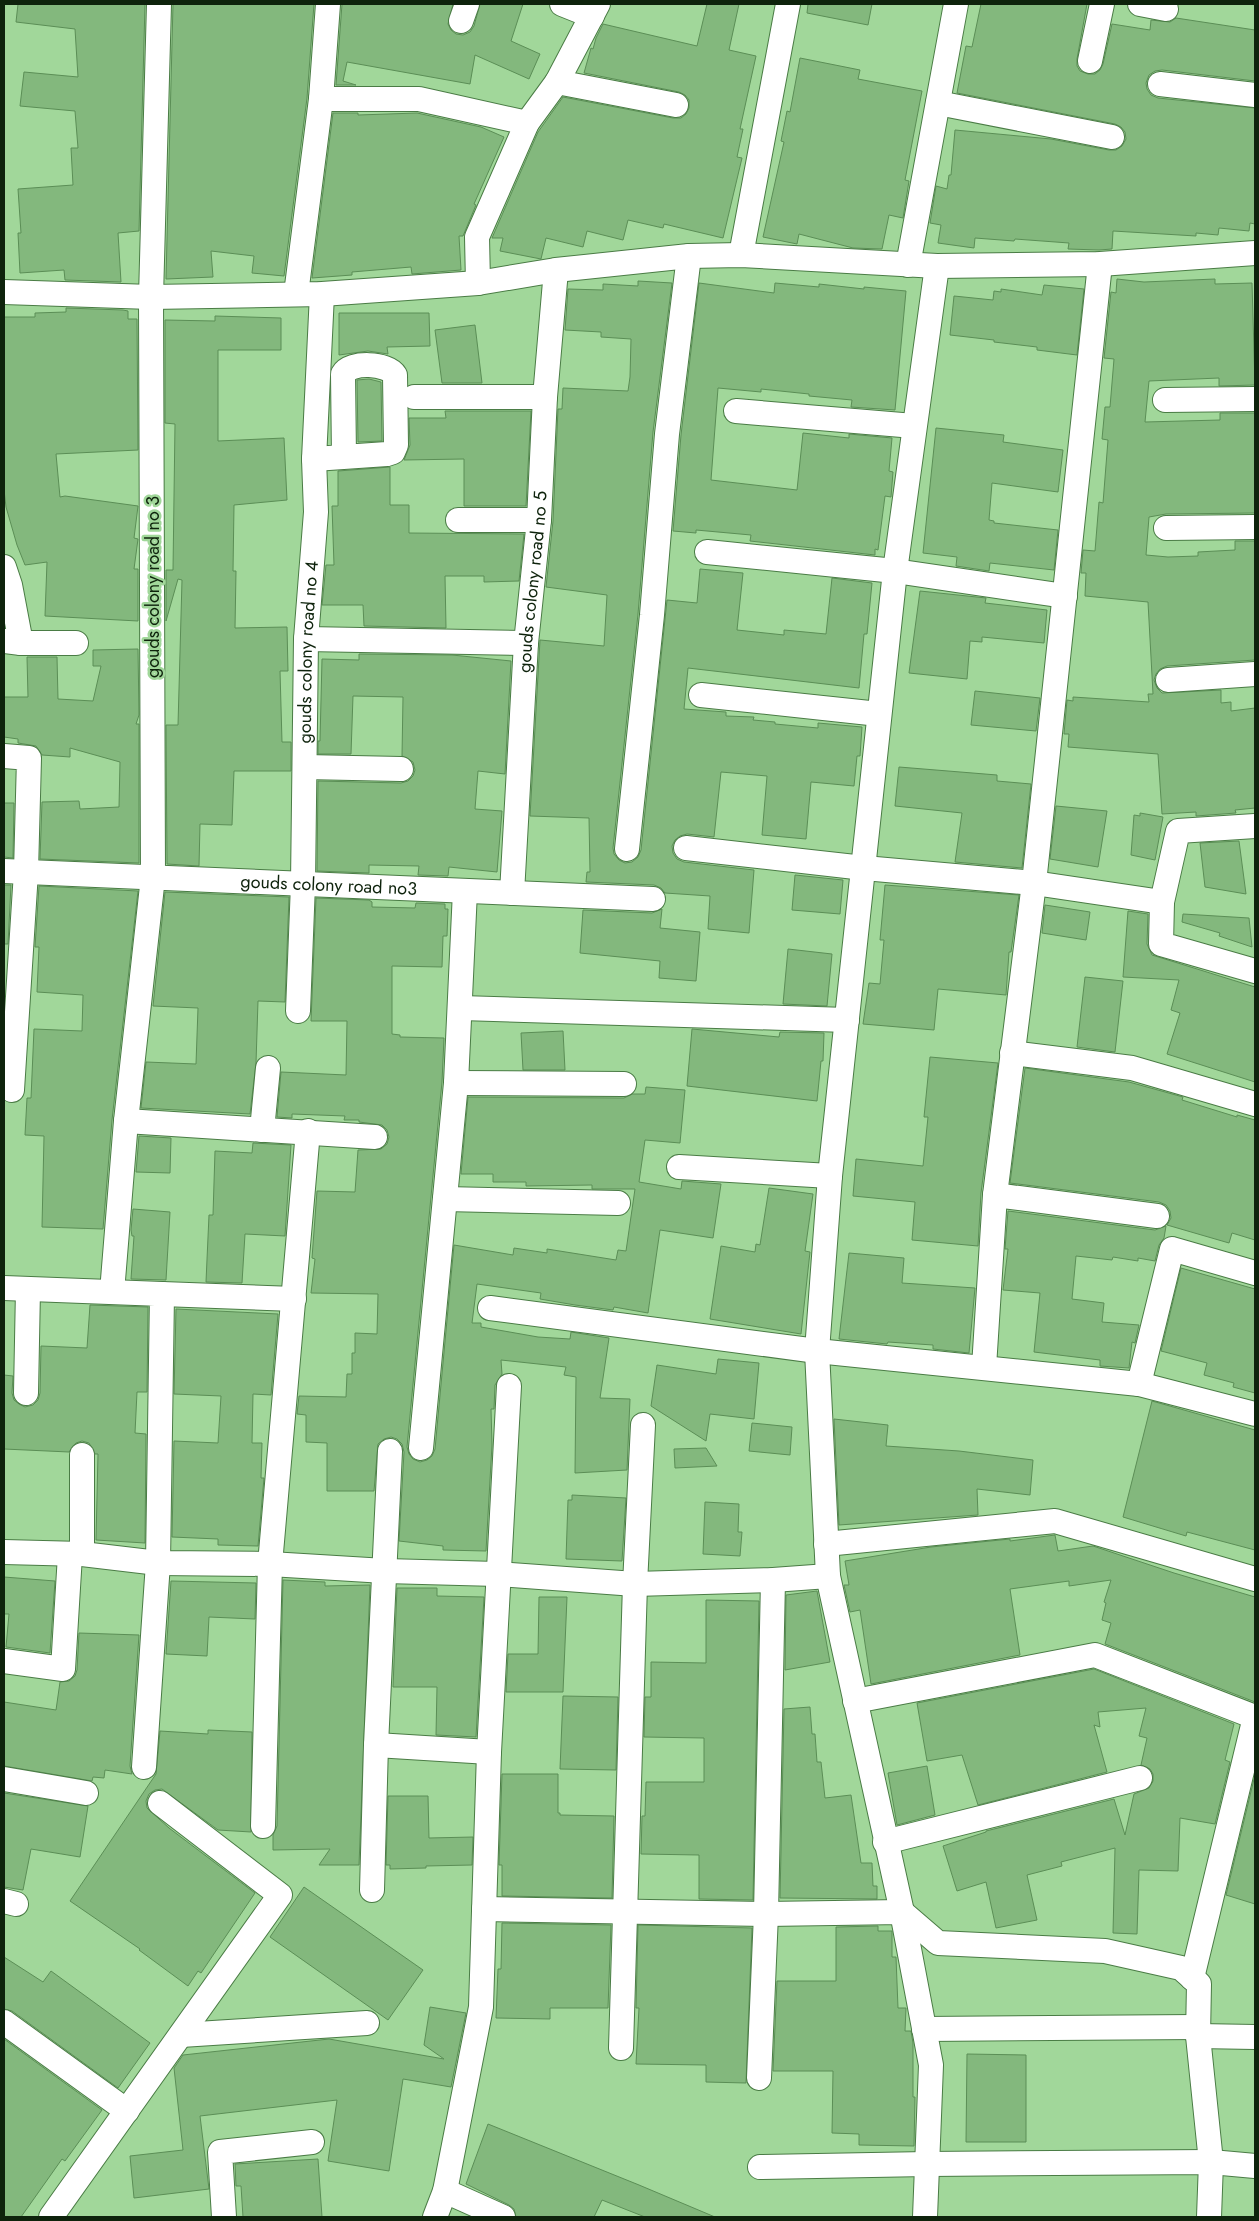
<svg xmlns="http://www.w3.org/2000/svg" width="1259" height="2221" viewBox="0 0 1259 2221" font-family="Jost,sans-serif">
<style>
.building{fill:#83b87d;stroke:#5b8e56}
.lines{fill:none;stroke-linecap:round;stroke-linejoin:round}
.minor-casing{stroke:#4a7c45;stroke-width:26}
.minor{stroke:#fff;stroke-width:24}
.labels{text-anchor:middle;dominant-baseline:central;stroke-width:5;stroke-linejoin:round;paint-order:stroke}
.street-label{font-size:18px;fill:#0e230c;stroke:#a1d79a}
</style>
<rect width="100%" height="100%" fill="#a1d79a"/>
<path class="building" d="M18,4H145L139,231L118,233L121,282L65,280L64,270L20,273L18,233H21L18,189L73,185L71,148H78L75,111L20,106L24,72L78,77L75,29L16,22Z
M173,4H314L307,98L284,276L252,273L254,256L211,251L213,277L166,279Z
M342,4H453L448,24L451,30L456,34L463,35L470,32L474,26L480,4H523L511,41L540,54L529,79L475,55L470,84L347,62L343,81L356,85H336Z
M707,4H739L729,50L756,56L740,129H743L737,157L742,158L723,238L664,224L663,228L628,220L623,240L587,231L583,247L546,238L541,259L500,251L503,238H492L538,132L563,97L673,118H681L686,114L689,108V100L685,95L679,92L584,73L591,48L593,49L596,38L603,24L697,46Z
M808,4H872L868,25L807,13Z
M981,4H1087L1077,59V66L1080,71L1088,74H1095L1100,70L1103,64L1112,24L1150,30L1151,20L1170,22L1176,18L1255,30V81L1162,70L1155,71L1149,75L1146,83L1147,89L1151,95L1158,98L1255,108V224L1250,223L1249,231L1219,228L1218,235L1196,233V236L1113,231L1112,249L1099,250L1068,249L1069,243L1015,239L1014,241L975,238L974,248L938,243L941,225L930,223L936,186L947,189L949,175H951L955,130L1051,139L1109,150H1116L1122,146L1126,139L1125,132L1121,127L1115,124L957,93L966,46L972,47Z
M800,58L860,70L858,79L922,91L905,180L909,181L903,218L889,215L882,249L853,248L799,234L797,244L763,237L784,142L781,141L787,111L790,112Z
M333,113H358V115L417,113L481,127L504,137L474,204L476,205L463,236H459L461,270L412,274L411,267L352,272V275L312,278Z
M1117,279L1144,282L1215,279V284L1252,283L1255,385L1219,386V378L1149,381L1145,422L1220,420V413H1255V513L1166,514L1149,517L1146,555L1168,557L1198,556V552L1235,550V541H1255V660L1167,666L1160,669L1156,674L1154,680L1157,688L1162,693L1221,690V703L1231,702V711L1255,708V808L1235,810L1236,813L1196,816V812L1162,814L1158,754L1068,747L1069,734H1064L1067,700L1073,701V697L1149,702L1148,694H1153L1148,602L1085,596L1086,573H1081L1083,550L1095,551L1099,502L1103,503L1108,440L1102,439L1105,407H1110L1114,359L1104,358L1111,292L1116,293Z
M638,281L672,283L653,432L638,614L613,848L614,854L619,860L625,863L632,862L638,857L641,850L667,600L697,603L700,569L743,573L737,630L784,635V630L826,634L832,578L872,583L867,634H864L859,688L688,668L684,709L726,712V716L754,717L753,720L775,722V724L818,728V723L862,727L860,756H857L854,786L811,782L806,839L762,835L767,776L721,772L714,837L687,834L680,836L675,840L672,846L673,853L677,859L684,862L754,870L749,933L708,929L710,896L665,893L661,888L654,885L586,882L587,872H590L589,818L530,816L540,640L604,646L607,595L546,587L553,521L558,409H562L563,388L628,391L630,377L631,339L601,337V332L565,330L568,289L603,290V284L638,286Z
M699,283L774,293L775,283L819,287V284L864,289V287L906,291L895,410L851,407L852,400L809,396V394L761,389V392L718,388L711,480L797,490L803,433L849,438V434L892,438L889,471L893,472L891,497L885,496L878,550L875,549V555L750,541L751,535L696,530V533L673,531L681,435Z
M1044,285L1084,289L1077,355L1037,350V347L994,342V340L950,335L954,296L993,300L994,291L1001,292V289L1042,295Z
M66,308L123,310L128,311V319H137L138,450L56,454L60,497L65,496L138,506L134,538L138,539L134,569H138V621L45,616L47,562L25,565L17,545L6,507L4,490V317H35V313L66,312Z
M339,313H429L430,346L387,347L388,354L368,351L339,355Z
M215,316L281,318V350H218V441L284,438L287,500L234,505L233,571H236L235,628L287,627L288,671H280L282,742H291V771H234L232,825L200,824L199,866L167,864L166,725H178L182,580L178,579L166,621V570H173L175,424L165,423V320L215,321Z
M475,325L482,383H442L435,330Z
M369,379L381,382L382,441L358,442L357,380Z
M445,411H531L526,506H464V459L404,460L410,445L409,418H446Z
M936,428L1004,435L1003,442L1063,450L1058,492L992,483L989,520L994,521V523L1058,530L1054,570L990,563L989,571L956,566L957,557L923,553Z
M390,467V505H409V533L524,534L519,581L484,582V576H445L446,628L364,626L363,605H322L326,565H334L332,506H338V471Z
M920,591L986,598L985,603L1047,610L1044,643L982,637V642L970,641L967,679L909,673Z
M138,649L139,715L136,724H139V863L40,859L42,802L79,801L80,809L119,807L120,762L70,748V757L42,755L36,746L18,743V739L4,737V697H28L27,657H57L58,699L93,701L101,666H93V650Z
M359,654L452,655L511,661L505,774L478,771L475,809L502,811L497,872L449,867L448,876L418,875L419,866L369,865V873L317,871L318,781L401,783L408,781L413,776L415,770L413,762L402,756L403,697L353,696L351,754H318V741H320L322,659L359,660Z
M975,691L1040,698L1036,731L971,725Z
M899,767L997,775V781L1031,784L1022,868L955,862L962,813L895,806Z
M4,803H14L13,858L4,857Z
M1056,806L1107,811L1098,867L1050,859Z
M1140,813L1163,817L1155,860L1131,855L1134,815L1140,816Z
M1239,841L1246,894L1205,887L1200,843Z
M795,875L843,880L840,914L792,910Z
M4,885H11L8,944H4Z
M885,885L1019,895L1011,952H1009L1006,995L938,989L934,1030L863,1024L869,983L880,984L884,940H880Z
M39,886L138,891L112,1120L103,1229L42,1227L44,1136L25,1135L27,1098H31L34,1029L82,1031L83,995L37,992L39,947H35Z
M165,892L289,897L285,1002L258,1001L256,1063L250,1114L141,1108L146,1062L196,1064L198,1008L153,1006Z
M316,898L369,900L372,902V907L415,908L416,903L445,904V909H448L447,936H443L442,967L392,966V1034L400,1035V1037L444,1038L442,1082L407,1447L409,1454L413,1459L420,1462L427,1460L432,1456L435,1449L454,1245L513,1255L514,1248L547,1253V1249L616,1260L618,1250L626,1251L635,1189H592V1185L526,1186V1182H493V1174H461L468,1097L624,1098L632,1094H645L646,1087L685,1090L680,1143L645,1140L639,1182L681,1189L682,1181L721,1184L713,1238L660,1230L648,1313L614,1307L613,1310L575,1305L540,1299L541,1293L477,1284L472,1323H481V1327L538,1337L570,1339L571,1332L609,1338L600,1398L630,1399L627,1470L575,1473L576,1377L564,1375L566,1367L501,1360L502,1374L495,1385L494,1409H491L492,1445L486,1551L443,1550V1546L399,1541L404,1452L402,1444L397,1439L391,1437L384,1439L378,1444L374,1491H327V1443L306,1442V1415L297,1414L299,1396L346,1397L347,1374H352V1353H355V1333L377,1334L378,1294L311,1293L315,1259L312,1258L317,1191L355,1192L358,1150L381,1149L387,1144L389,1137L387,1130L382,1125L359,1122V1120H344L345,1116L292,1114V1118L277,1117L281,1072L346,1075L347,1021H311Z
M1045,905L1090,912L1086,940L1042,933Z
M662,909L660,928L700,932L696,981L659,978L660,961L580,953L583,910L652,913Z
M1128,911L1148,914L1147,944L1152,955L1255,987V1082L1167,1054L1180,1013L1171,1010L1179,980L1123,977Z
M1183,914L1249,918L1252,947L1219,936L1220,933L1182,922Z
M788,949L832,954L827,1006L783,1004Z
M1085,977L1123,981L1115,1052L1077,1047Z
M692,1029L779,1037L780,1032L824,1033L823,1061H821L817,1101L687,1086Z
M563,1031L565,1070H523L521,1033Z
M930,1057L998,1063L981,1193L978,1246L912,1240L915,1202L853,1196L856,1159L923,1166L928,1117H924Z
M1025,1068L1129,1082L1183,1097L1182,1100L1237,1117V1115L1255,1120V1240L1232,1233L1229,1243L1167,1225L1171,1218L1170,1211L1166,1205L1159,1202L1010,1183Z
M139,1136L171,1138L170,1173L136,1172Z
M253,1143L291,1145L285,1236L245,1234L242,1283L206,1282L209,1215H213L215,1151L252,1153Z
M769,1188L813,1194L805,1251L810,1252L801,1334L710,1319L721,1246L755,1252L756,1244L760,1245Z
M133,1209L170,1212L166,1280L131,1279L134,1236H132L131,1230Z
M1008,1211L1155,1230L1166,1226L1164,1238L1159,1245L1155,1261L1138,1258V1261L1113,1257L1112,1260L1076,1256L1072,1299L1104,1303L1102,1322L1139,1325L1135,1343L1132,1342L1129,1368L1100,1366V1360L1034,1352L1040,1293L1003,1290L1008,1249H1005Z
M849,1253L904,1258L902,1283L975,1288L969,1353L933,1349V1345L888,1342L887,1344L839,1339Z
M1181,1268L1255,1289V1393L1233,1387L1234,1383L1204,1375L1207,1363L1161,1351Z
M90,1305L148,1307L147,1392H137L135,1433L146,1434L145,1543L96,1540L98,1454H95L89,1443L82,1441L76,1443L69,1452L4,1449V1375L13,1376L12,1393L14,1400L19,1404L25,1407L33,1405L38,1400L40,1393L41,1346L87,1348Z
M176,1309L278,1314L271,1395L253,1394L252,1443H262L261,1478H264L258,1546L218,1545V1539L172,1537L174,1441L218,1443L221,1396L174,1394Z
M718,1359L759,1363L754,1419L710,1414L706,1441L651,1406L657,1365L716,1374Z
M1152,1401L1255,1430V1550L1187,1532L1186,1536L1123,1517Z
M834,1419L888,1425L886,1446L959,1451L1033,1460L1030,1495L977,1489L978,1515L839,1525Z
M752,1423L792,1427L790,1455L749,1451Z
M706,1448L717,1466L675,1468L674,1449Z
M572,1495L626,1498L622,1561L566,1559L568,1500H572Z
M705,1502L739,1504L738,1532H742L740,1556L703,1554Z
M1055,1535L1058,1551L1093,1546L1174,1573L1255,1597V1702L1105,1644L1111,1623L1102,1620L1106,1603L1104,1602L1111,1580L1069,1586V1581L1010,1589L1020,1655L871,1684L860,1610L850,1612L844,1585H849L845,1561L931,1547L1010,1539V1541Z
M4,1577L55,1581L50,1653L6,1647L9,1614H4Z
M283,1580L325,1582V1586L370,1585L359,1865H319L330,1849L273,1850V1835L277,1826Z
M171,1581L256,1583L255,1619L209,1617L207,1656L166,1654Z
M397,1588H437V1596L484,1597L476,1737L436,1735L437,1687H393Z
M817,1591L830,1662L785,1670L786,1595Z
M539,1597H567L563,1692H506L508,1654H538Z
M706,1600L759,1601L753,1900L699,1899V1855L641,1854L642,1816H645L646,1782H704V1738L644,1737L645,1697H651V1662L706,1663Z
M79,1633L139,1635L130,1766L132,1774L105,1770L104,1778L93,1777L92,1781L4,1766V1702L56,1710L60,1682L69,1681L75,1676L77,1670Z
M1094,1669L1234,1724L1225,1760L1230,1762L1215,1824L1180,1818L1178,1871L1139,1870L1137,1934L1113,1933L1115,1848L1061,1862L1062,1866L1027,1875L1037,1920L996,1928L986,1882L957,1891L943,1846L986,1832V1831L1114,1799L1125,1835L1134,1794L1149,1788L1153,1781V1774L1150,1769L1141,1765L1147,1738L1139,1736L1146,1708L1098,1712L1100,1727L1094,1725L1107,1772L978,1805L962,1755L927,1761L917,1703Z
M563,1696L618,1697L616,1770L560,1769Z
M810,1707L812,1734H815L817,1762H821L825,1798L851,1795L861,1863H872L873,1886H877V1899L780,1898L784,1709Z
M208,1730L252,1732L251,1832L218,1830L162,1789L155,1790L149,1794L146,1801L147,1808L169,1828L255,1893L201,1973L198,1971L188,1986L139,1950L140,1949L70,1901L156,1774L160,1731L208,1734Z
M927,1766L935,1815L897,1825L888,1773Z
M502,1774H558V1813H560V1815L614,1816L612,1898L502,1896V1865H499Z
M1255,1775V1904L1226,1895Z
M4,1793L88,1806L80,1857L31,1849L23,1890L4,1887Z
M388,1796H428L429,1838L473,1837L472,1865L426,1866V1868L390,1869V1865H386Z
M304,1887L423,1970L388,2020L270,1937Z
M502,1923L611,1925L608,2008H550V2019L496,2018L498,1969H501Z
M638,1925L752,1928L746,2083L706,2082V2065L636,2064L639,2008H636Z
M878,1926V1931H892V1957H896L898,2008H906L905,2031H911L913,2043V2097H915L914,2146L859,2145V2134L832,2133L833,2071H773L777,1981H836V1927Z
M4,1957L43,1982L51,1971L150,2043L118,2088L12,2011L4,2009Z
M430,2007L466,2013L451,2087L403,2079L389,2171L328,2161L337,2100L200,2116L209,2189L134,2198L130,2156L183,2150L174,2068L183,2055L329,2039L444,2059L424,2045Z
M4,2039L102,2110L65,2161L62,2159L21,2217H4Z
M967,2054L1026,2055V2142H966Z
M488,2124L639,2185L715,2217H645L602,2200L594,2217H516L514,2209L509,2205L466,2184Z
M318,2159L322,2217H243L241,2186H236L235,2164Z"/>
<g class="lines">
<g class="minor-casing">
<g id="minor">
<path d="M562,4L592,16"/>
<path d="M1140,4L1166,9"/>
<path d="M461,21L467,4"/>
<path d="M1090,61L1102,4"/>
<path d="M557,82L676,105"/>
<path d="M1160,84L1255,95"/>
<path d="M321,99H419L527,123"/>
<path d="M938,103L1112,137"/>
<path d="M741,255L788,4"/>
<path d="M908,265L956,4"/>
<path d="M478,283L477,237L527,123L557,82L598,4"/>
<path d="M4,292L151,297L322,294L478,283L556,270L689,256L741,255L937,266L1100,264L1255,253"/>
<path d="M296,294L321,99L328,4"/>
<path d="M414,397H545"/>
<path d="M1165,400L1255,399"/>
<path d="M736,411L914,426"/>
<path d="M314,459L387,454L393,452L396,445L395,375C388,363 350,361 343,374L344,457"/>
<path d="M458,520H539"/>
<path d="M1166,528L1255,527"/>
<path d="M707,552L895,571L1065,596"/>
<path d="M4,567L10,585L21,643"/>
<path d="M306,639L526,643"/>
<path d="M5,641L21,643H76"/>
<path d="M1168,680L1255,674"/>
<path d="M701,695L879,714"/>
<path d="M4,756L29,758L26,872L12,1090"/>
<path d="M305,767L401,769"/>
<path d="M686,848L864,868L1034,883L1162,902L1161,944L1255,971"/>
<path d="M627,849L652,615L667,434L689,256"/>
<path id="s1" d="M4,871L653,899"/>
<path id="s2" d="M512,893L526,643L539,520L545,397L556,270"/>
<path d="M1162,902L1178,831L1255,826"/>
<path d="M461,1008L847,1020"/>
<path id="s3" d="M298,1011L303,884L306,639L316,512L314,459L322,294"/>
<path d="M1012,1053L1132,1068L1255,1104"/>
<path d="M456,1083L624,1084"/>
<path d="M126,1121L375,1137"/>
<path d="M262,1130L268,1068"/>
<path d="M679,1167L830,1176"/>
<path d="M995,1195L1157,1216"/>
<path d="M445,1199L618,1203"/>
<path d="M4,1288L162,1294L158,1563L144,1767"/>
<path d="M112,1292L126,1121L153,877L151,297L159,4"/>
<path d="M162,1294L294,1299"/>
<path d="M490,1308L817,1351L1139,1384L1255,1414"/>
<path d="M984,1367L995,1195L1034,883L1100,264"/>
<path d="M1139,1384L1172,1249L1255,1273"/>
<path d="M26,1393L28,1289"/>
<path d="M421,1448L456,1083L465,891"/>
<path d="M826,1544L1055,1521L1255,1579"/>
<path d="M4,1552L82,1554L158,1563L270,1564L385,1571L497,1574L635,1584L773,1580L828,1576"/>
<path d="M82,1554V1455"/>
<path d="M4,1661L63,1669L70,1555"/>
<path d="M855,1701L1095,1655L1255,1717"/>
<path d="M376,1745L489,1752"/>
<path d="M4,1779L86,1793"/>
<path d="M263,1826L270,1564L308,1131"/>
<path d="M885,1842L1140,1778"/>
<path d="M372,1890L376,1745L390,1451"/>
<path d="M4,1901L16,1904"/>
<path d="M484,1909L766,1914L902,1912L938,1943L1105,1951L1181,1968L1199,1984L1198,2036L1211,2162L1209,2217"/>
<path d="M1192,1978L1255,1717"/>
<path d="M4,2022L127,2111"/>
<path d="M924,2029L1198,2027"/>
<path d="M181,2035L367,2023"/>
<path d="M1198,2036L1255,2037"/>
<path d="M621,2048L635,1584L643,1425"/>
<path d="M759,2078L766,1914L773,1580"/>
<path d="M760,2167L927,2164L1211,2162L1255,2166"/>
<path d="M445,2191L503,2217"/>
<path d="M51,2217L280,1895L160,1803"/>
<path d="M224,2217L220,2152L312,2142"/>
<path d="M435,2217L445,2191L481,2007L489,1752L509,1386"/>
<path d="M925,2217L931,2065L902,1912L828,1576L817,1351L830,1176L895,571L937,266"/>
</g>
</g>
<use href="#minor" class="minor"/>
</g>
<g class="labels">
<g class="street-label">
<text stroke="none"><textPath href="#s2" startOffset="312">gouds colony road no 5</textPath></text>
<text transform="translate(153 587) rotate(-90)">gouds colony road no 3</text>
<text stroke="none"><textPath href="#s3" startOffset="359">gouds colony road no 4</textPath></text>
<text stroke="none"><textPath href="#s1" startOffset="325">gouds colony road no3</textPath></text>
</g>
</g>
<rect width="1259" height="2221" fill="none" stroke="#0e230c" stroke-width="10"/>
</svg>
